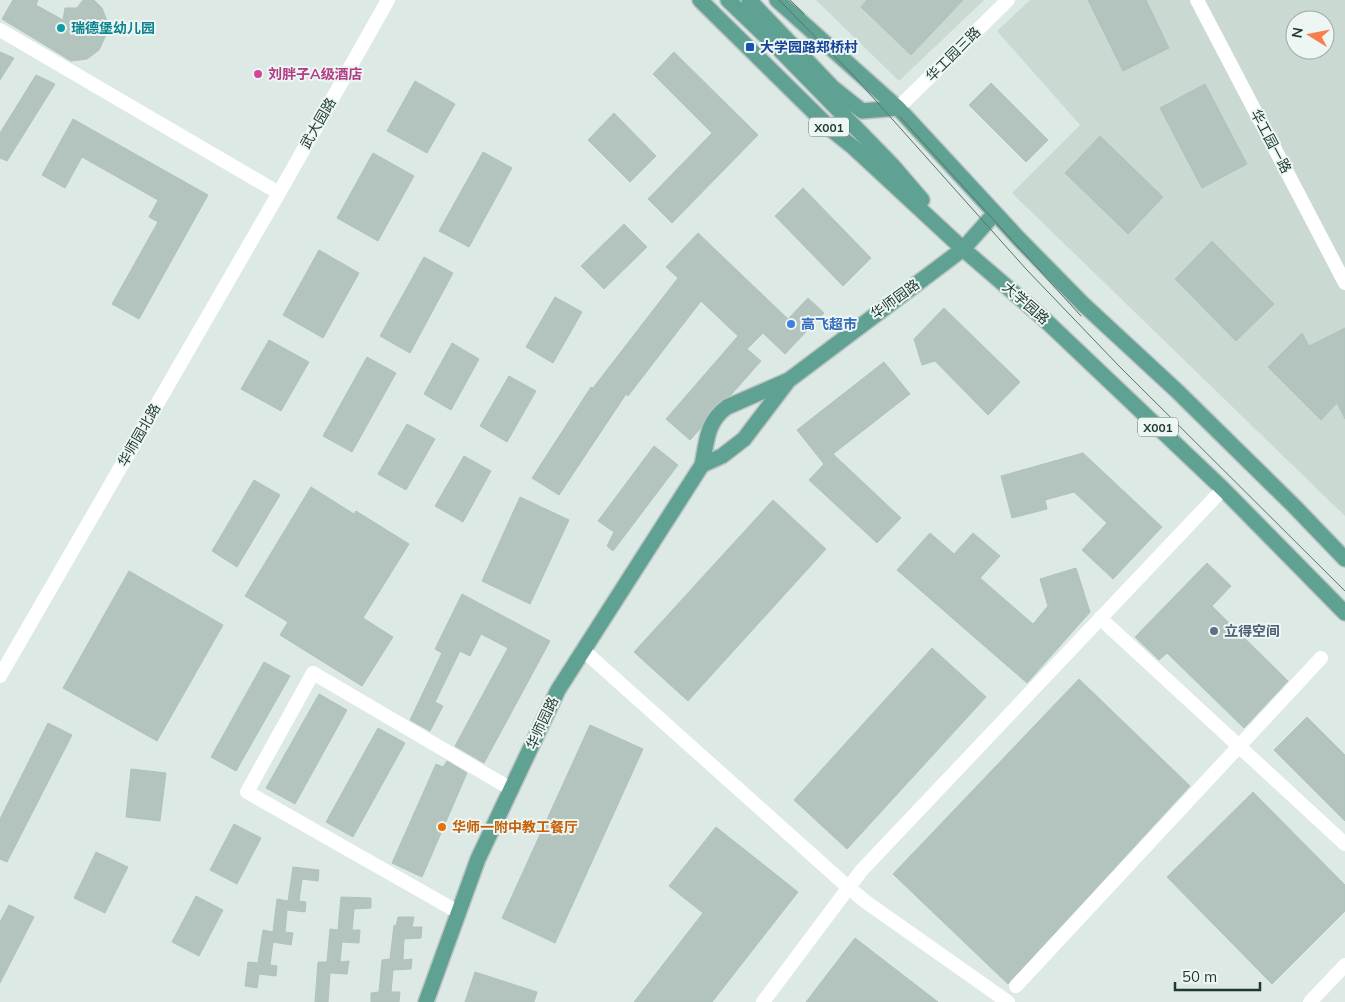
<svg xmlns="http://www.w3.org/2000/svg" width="1345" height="1002" viewBox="0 0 1345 1002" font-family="Mulish,'Noto Sans SC',sans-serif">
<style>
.built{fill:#cbd9d3;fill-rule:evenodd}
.building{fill:#b2c4bd;stroke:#afc3bc}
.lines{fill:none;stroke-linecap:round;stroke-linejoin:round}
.major-casing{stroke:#bcc4c2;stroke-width:18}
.minor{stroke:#fff;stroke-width:14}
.major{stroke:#5fa193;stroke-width:15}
.tram{stroke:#58756f;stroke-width:1}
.culture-dot{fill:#0f9aa8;stroke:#edf6f2;stroke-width:2}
.transit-dot{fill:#1a4fb4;stroke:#edf6f2;stroke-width:2}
.hotel-dot{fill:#d1479c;stroke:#edf6f2;stroke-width:2}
.shop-dot{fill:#3f7fe0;stroke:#edf6f2;stroke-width:2}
.service-dot{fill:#5c6f8a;stroke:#edf6f2;stroke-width:2}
.food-dot{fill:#e8710a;stroke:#edf6f2;stroke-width:2}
.labels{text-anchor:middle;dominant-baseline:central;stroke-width:4;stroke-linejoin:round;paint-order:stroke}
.shield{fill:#edf6f2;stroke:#5c726c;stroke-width:1}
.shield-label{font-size:12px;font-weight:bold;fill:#1e3933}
.culture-label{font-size:14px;font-weight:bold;fill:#0d838f;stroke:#edf6f2;text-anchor:start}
.transit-label{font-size:14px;font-weight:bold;fill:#164399;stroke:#edf6f2;text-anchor:start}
.street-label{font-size:14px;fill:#1e3933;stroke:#edf6f2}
.hotel-label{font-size:14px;font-weight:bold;fill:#b23c85;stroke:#edf6f2;text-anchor:start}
.shop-label{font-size:14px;font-weight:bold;fill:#366cbe;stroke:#edf6f2;text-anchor:start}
.service-label{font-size:14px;font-weight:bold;fill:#4e5e75;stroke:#edf6f2;text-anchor:start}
.food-label{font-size:14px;font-weight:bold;fill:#c56008;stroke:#edf6f2;text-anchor:start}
</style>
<rect width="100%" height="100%" fill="#dce9e4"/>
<path class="built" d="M816,0H984L899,81Z
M1030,0H1345V516L1012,193L1080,125L997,31ZM1295,20H1325V50H1295Z"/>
<path class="building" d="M13,0H38L36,5L63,20L65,8H77L83,0H94L102,8L107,21L106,35L99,50L87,59L71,61L2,19Z
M867,0H963L911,55L861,7Z
M1088,0H1146L1169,48L1123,71Z
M0,52L14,58L0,80Z
M674,52L758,135L672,223L648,199L712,133L653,74Z
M36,75L55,84L7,161L0,158V133Z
M415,81L455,104L427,153L387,131Z
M991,83L1048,140L1026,162L969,105Z
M1205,84L1247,164L1202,188L1160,108Z
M614,113L656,156L630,182L588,140Z
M73,119L208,195L139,319L112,304L158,222L149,217L158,200L82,157L65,188L42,175Z
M1100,136L1163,197L1128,234L1065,173Z
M483,152L512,168L469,247L439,231Z
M373,153L414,176L378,241L337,218Z
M803,188L871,258L843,286L775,216Z
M624,224L647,247L604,289L581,266Z
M698,233L788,319L808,298L824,313L785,354L763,333L747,349L761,361L730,396L721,400L713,407L707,415L700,429L690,440L666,419L738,336L701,301L628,396L626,394L559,495L532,478L591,387L593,388L678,278L666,267Z
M1212,241L1274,304L1236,341L1175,279Z
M319,250L359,273L323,338L283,315Z
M424,257L453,273L410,353L380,336Z
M555,297L582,312L553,363L526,347Z
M944,308L1020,382L988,415L935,361L922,365L914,339Z
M1345,328V419L1337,403L1321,420L1268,367L1302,333L1309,346Z
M269,340L309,362L281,411L241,389Z
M452,343L479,359L451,410L424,394Z
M367,357L396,373L352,452L323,436Z
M884,362L910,394L833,454L901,518L877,543L809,480L824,464L797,430Z
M509,376L536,391L507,442L480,426Z
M407,424L435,439L406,490L378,474Z
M654,446L678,465L613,551L607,546L614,532L598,521Z
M1083,453L1162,527L1113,579L1082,550L1107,523L1074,492L1045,500L1047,509L1012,518L1001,476Z
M464,456L491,471L463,522L435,506Z
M254,480L280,495L237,567L212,551Z
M311,487L354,514L356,511L409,544L363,618L393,637L362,686L280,635L288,622L245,596Z
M520,497L569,520L530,604L482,581Z
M773,500L826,549L688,701L634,652Z
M930,533L954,554L973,533L1000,556L980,578L1033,624L1048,606L1040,579L1076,568L1090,612L1027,683L897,570Z
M1207,563L1231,586L1212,606L1288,681L1244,728L1167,653L1159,660L1135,637Z
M129,571L223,625L157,741L63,688Z
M462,594L550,641L484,763L455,746L508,648L481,634L470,656L460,651L435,702L443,706L430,731L410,720L442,653L435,649Z
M932,648L986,697L847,849L794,800Z
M264,662L290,676L236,771L211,757Z
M1079,679L1190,786L1008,984L893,874Z
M319,694L347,710L295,804L266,788Z
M1307,717L1345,755V821L1274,750Z
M48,723L72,735L7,862L0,859V819Z
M590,725L643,749L555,943L502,918Z
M378,728L405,743L353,837L326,822Z
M447,761L467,773L422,877L392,863L436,764L443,767Z
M131,769L166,773L160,821L126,817Z
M1253,792L1345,885V911L1272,984L1167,877Z
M234,824L261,838L237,884L210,870Z
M716,827L798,892L712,1002H634L703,913L669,886Z
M96,852L128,867L105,913L74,898Z
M293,867L319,870L318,881L302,879L299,901L306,902L305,912L287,910L285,932L293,933L291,945L273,942L270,965L277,966L276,976L259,974L257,988L245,986L248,962L258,963L263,930L273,932L277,899L288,901Z
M196,896L223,910L199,956L172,942Z
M341,897L371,898V908L354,909L352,930H360L359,943L342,942L340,962L349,961L347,974L330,973L328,1002H315L318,962H327L330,929L338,930Z
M9,905L34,917L0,983V922Z
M398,917H414L412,927H422L421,938L404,939L403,960L412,959L411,969L393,970L391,992H400L399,1002H371V993L379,992L382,960L390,959L394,925L396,926Z
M855,938L938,1002H806Z
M475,972L537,992L534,1002H465Z"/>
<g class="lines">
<g class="major-casing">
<path id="major" d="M700,0L833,131L853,147L963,249L1043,318L1223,489L1345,613
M728,0L778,48L892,165L922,200
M749,0L832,87L862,111L898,108
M777,0L898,108L1019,239L1083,304L1177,391L1294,506L1345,559
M702,465L722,456L744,439L788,381
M426,1002L478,859L558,690L702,465C707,442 706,422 727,407L789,380L963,249L995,213"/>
</g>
<path class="minor" d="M1197,0L1345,283
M0,30L279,193
M898,108L1008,0
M1100,618L1345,844
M583,650L849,888L866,902L1008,1002
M0,676L279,193L388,0
M458,912L247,792L313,673L511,789
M1016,986L1321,658
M763,1002L861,871L1223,489
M1310,1002L1345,965"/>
<use href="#major" class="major"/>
<path class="tram" d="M779,0L852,74L1026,269L1119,366L1345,591
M790,0L804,14
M900,117L1081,316"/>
</g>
<circle class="culture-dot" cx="61" cy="28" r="5"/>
<rect class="transit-dot" x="745" y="42" width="10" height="10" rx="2.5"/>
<circle class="hotel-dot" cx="258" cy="74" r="5"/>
<circle class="shop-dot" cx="791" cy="324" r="5"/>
<circle class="service-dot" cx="1214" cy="631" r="5"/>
<circle class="food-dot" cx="442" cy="827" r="5"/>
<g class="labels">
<g class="shield">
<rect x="809" y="117.5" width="40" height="19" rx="4"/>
<rect x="1138" y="417.5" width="40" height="19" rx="4"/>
</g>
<g class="shield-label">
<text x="829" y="127">X001</text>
<text x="1158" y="427">X001</text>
</g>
<g class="culture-label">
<text x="71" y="28">瑞德堡幼儿园</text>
</g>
<g class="transit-label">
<text x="760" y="47">大学园路郑桥村</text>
</g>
<g class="street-label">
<text transform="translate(953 54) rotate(-45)">华工园三路</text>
<text transform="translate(318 123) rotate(-60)">武大园路</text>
<text transform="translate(1271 141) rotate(62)">华工园一路</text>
<text transform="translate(895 299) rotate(-36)">华师园路</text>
<text transform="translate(1026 303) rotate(41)">大学园路</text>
<text transform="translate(139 435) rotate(-60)">华师园北路</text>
<text transform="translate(542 723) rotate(-65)">华师园路</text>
</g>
<g class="hotel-label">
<text x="268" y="74">刘胖子A级酒店</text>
</g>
<g class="shop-label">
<text x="801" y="324">高飞超市</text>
</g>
<g class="service-label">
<text x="1224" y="631">立得空间</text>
</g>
<g class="food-label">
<text x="452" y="827">华师一附中教工餐厅</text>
</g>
</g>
<g transform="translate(1310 35) rotate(280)"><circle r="24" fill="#edf6f2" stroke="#9aaaa6"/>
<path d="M0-4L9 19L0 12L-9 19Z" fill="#f67f4d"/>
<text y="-8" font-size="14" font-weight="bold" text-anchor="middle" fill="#1e3933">N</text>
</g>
<path d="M1175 982v8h85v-8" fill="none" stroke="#1e3933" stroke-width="2.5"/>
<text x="1182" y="982" font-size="15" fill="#1e3933" stroke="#edf6f2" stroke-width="4" paint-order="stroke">50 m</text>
</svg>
